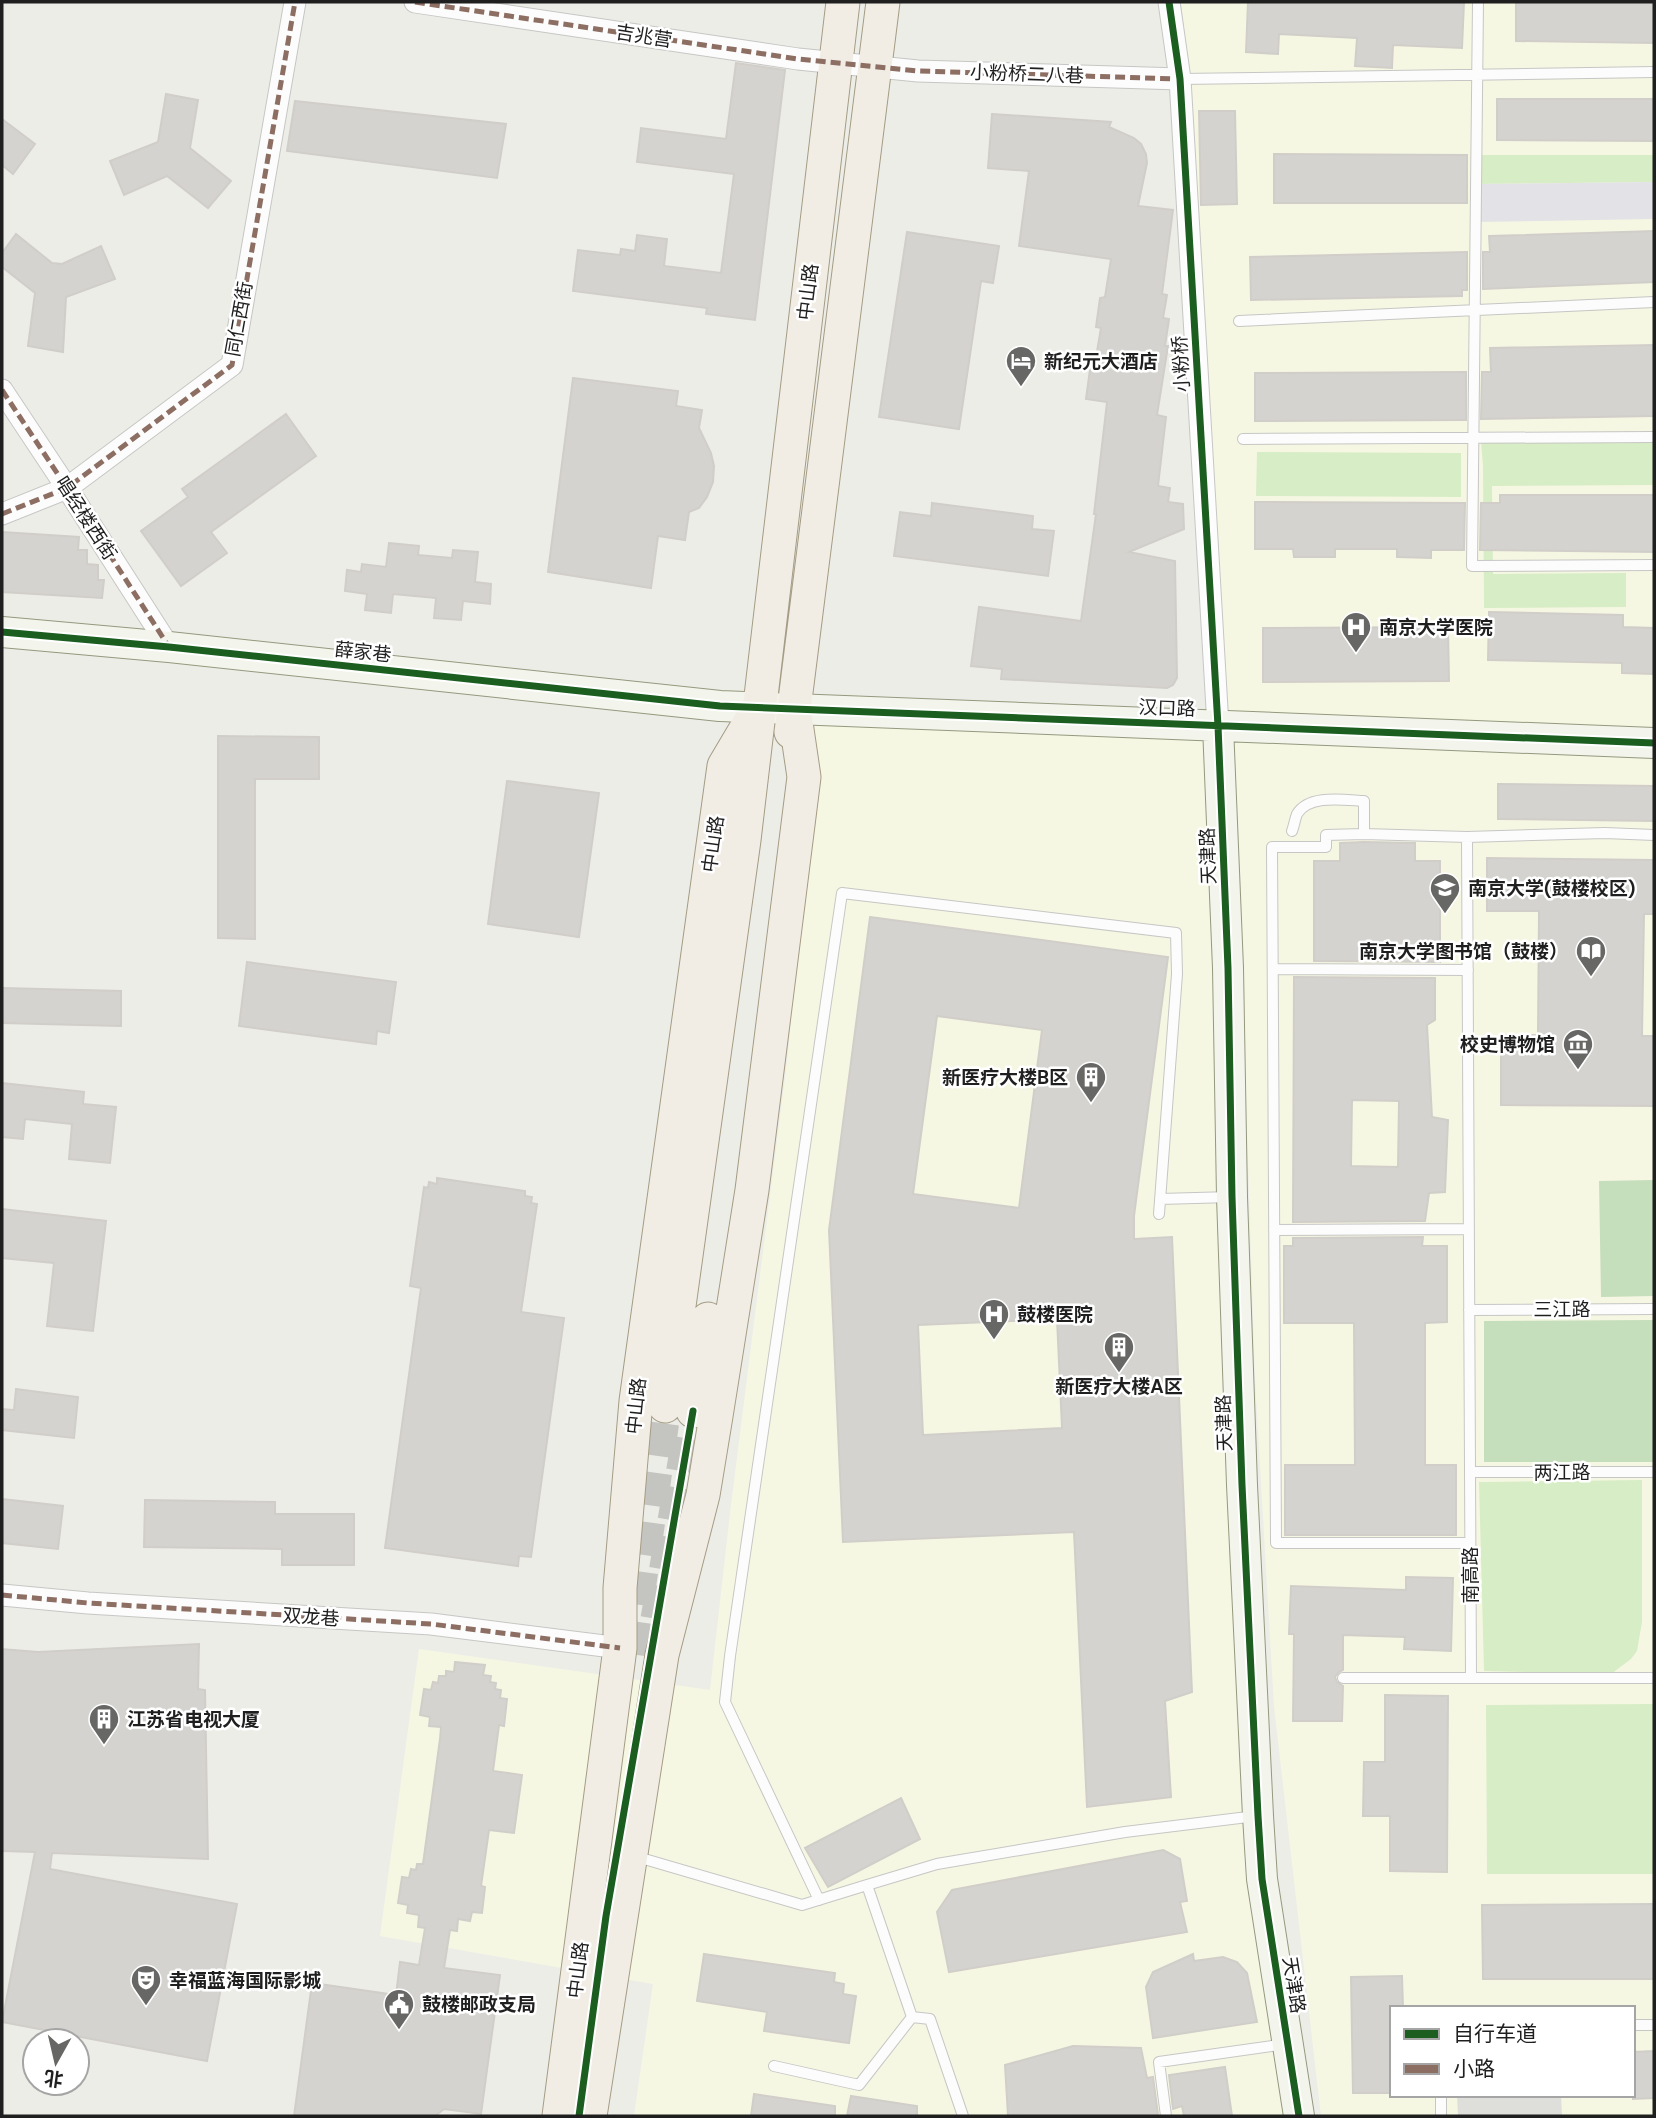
<svg xmlns="http://www.w3.org/2000/svg" width="1656" height="2118" viewBox="0 0 1656 2118" font-family="'DM Sans','Noto Sans SC',sans-serif">
<style>
.education{fill:#f6f7e3;fill-rule:evenodd}
.grass{fill:#d7edc5}
.forest{fill:#c5debb}
.parking{fill:#dededb}
.plaza{fill:#e3e2e7}
.building{fill:#d4d3cf;stroke:#d1cec9;stroke-width:2;fill-rule:evenodd}
.lines{fill:none;stroke-linecap:round;stroke-linejoin:round}
.primary-tunnel{stroke:#c4c4c0;stroke-width:33;stroke-dasharray:33 17;stroke-linecap:butt}
.lane-casing{stroke:#c6c6c4;stroke-width:12}
.street-casing{stroke:#c6c6c4;stroke-width:23}
.secondary-casing{stroke:#94997e;stroke-width:32}
.primary-casing{stroke:#a49c84;stroke-width:35}
.lane{stroke:#fcfcfc;stroke-width:10}
.street{stroke:#fcfcfc;stroke-width:21}
.secondary{stroke:#f3f4eb;stroke-width:30}
.primary{stroke:#f1ede5;stroke-width:33}
.quiet{stroke:#8d6e63;stroke-width:5;stroke-dasharray:10 5;stroke-linecap:butt}
.cycleway-casing{stroke:#fff;stroke-width:11}
.cycleway{stroke:#1b5e20;stroke-width:7}
.labels{text-anchor:middle;dominant-baseline:central;stroke-width:5;stroke-linejoin:round;paint-order:stroke}
.street-label{font-size:19px;fill:#1f1f1f;stroke:#fff}
.poi-label{font-size:19px;font-weight:bold;fill:#1f1f1f;stroke:#fff;text-anchor:start}
</style>
<rect width="100%" height="100%" fill="#edede8"/>
<path class="education" d="M1181,2H1654V2116H1321L1274,1706L1255,1379L1245,1067L1225,763L1190,80ZM1392,2008H1633V2095H1392Z
M815,720L1213,732L1258,1816L1299,2116H634L653,1984L380,1936L419,1649L710,1690L731,1505L788,1054Z"/>
<path class="grass" d="M1477,155H1654V182L1476,184Z
M1481,442L1654,443V485L1492,486L1493,574L1626,573V607L1484,608L1483,466Z
M1257,452L1461,453V497L1256,496Z
M1642,1480V1622L1637,1651L1631,1659L1611,1674L1484,1671L1479,1482Z
M1654,1704V1874H1487L1486,1705Z"/>
<path class="forest" d="M1654,1180V1296L1601,1297L1599,1181Z
M1654,1320V1462H1484V1321Z"/>
<path class="parking" d="M1457,2095H1561L1562,2116H1458Z"/>
<path class="plaza" d="M1654,182V219L1476,222V184Z"/>
<path class="building" d="M1248,2H1464L1462,48L1393,45L1392,68L1355,66L1357,38L1279,34L1278,54L1246,52Z
M1516,2H1654V43L1516,41Z
M736,63L785,70L755,320L706,314L707,308L573,291L578,250L620,255L621,249L635,251L637,235L667,239L664,266L721,273L734,174L637,162L641,128L726,139Z
M166,94L198,100L190,148L231,181L208,208L167,176L124,195L110,161L158,142Z
M1497,99H1654V141L1497,140Z
M295,101L506,124L497,178L287,151Z
M1199,111H1235L1237,204L1201,205Z
M992,114L1111,122L1109,127L1134,138L1141,144L1146,154L1147,163L1138,206L1173,210L1162,294L1167,295L1163,318L1169,319L1165,346H1168L1157,415L1166,417L1158,486L1170,488L1168,502L1183,504L1184,529L1129,552L1175,561L1177,678L1173,685L1167,688L1001,679L1002,669L971,666L979,607L1081,621L1096,514H1094L1107,402L1086,399L1091,362L1095,363L1101,328L1096,327L1100,298L1105,297L1111,259L1019,246L1029,171L988,168Z
M2,119L35,144L13,174L2,165Z
M1274,154L1467,155V203H1274Z
M1654,231V282L1483,289V252H1490L1489,236Z
M907,232L999,246L993,283L981,281L959,429L879,417Z
M16,234L52,263L62,264L101,246L115,279L66,297L63,352L28,346L35,293L2,267V253Z
M1467,252V290H1462V296L1251,300L1250,257Z
M1654,345V416L1481,419L1482,372H1491L1490,348Z
M1466,372V420L1255,421V373Z
M573,378L678,391L676,406L702,410L699,428L711,453L714,466L713,482L707,497L699,508L689,512L685,540L658,536L651,588L548,572Z
M286,414L316,456L211,532L227,553L181,586L141,531L188,497L182,489Z
M1500,495H1654V552L1480,550L1481,503H1500Z
M1255,502L1465,503L1464,550H1431V558L1397,557V549H1335V557H1294L1293,549H1255Z
M932,503L1033,516L1032,529L1054,531L1048,576L894,556L900,512L931,516Z
M2,532L79,537L78,550H87V564L98,565V580H104L102,598L2,592Z
M389,543L419,546L418,555L452,558L453,550L478,552L475,582L491,584L490,604L463,601L461,620L434,618L436,598L393,594L391,613L365,610L367,594L345,591L347,570L361,572L362,564L386,567Z
M1489,612L1623,615V627L1654,628V674L1622,673V663L1488,660Z
M1448,627L1449,681L1263,682V628Z
M218,736L319,737V779H255V939L218,938Z
M507,781L599,793L579,937L488,924Z
M1498,784L1654,786V821L1498,819Z
M1364,842L1415,843V861H1440V962L1314,961V861H1340V843Z
M1487,858L1654,860V914H1644L1642,1036H1654V1106L1501,1105V1035H1538L1539,911H1487Z
M870,917L1168,957L1134,1216V1239L1172,1237L1192,1692L1165,1701L1171,1797L1087,1807L1074,1532L843,1542L829,1230ZM937,1016L1042,1030L1019,1208L913,1194ZM1057,1319L1062,1428L923,1435L918,1325Z
M247,962L396,982L389,1033L377,1031L376,1044L239,1026Z
M1294,977L1435,978V1020L1427,1025L1432,1117L1448,1120L1445,1192L1429,1193L1425,1221L1293,1222ZM1352,1100L1399,1101L1398,1167L1351,1166Z
M2,988L121,991V1026L2,1023Z
M2,1083L84,1092L83,1104L116,1107L110,1163L69,1159L72,1124L25,1119L23,1139L2,1137Z
M437,1178L525,1191V1196L532,1197L531,1203L537,1204L521,1312L564,1318L531,1557L519,1556L518,1566L385,1548L421,1288L410,1286L424,1187L428,1188L429,1182L437,1184Z
M2,1209L106,1221L93,1331L47,1326L54,1263L2,1258Z
M1423,1237L1422,1246H1447V1322L1425,1323V1465H1456V1535H1285V1465H1355L1354,1323H1284V1246H1293V1238Z
M16,1389L78,1397L74,1438L2,1430V1409L14,1410Z
M2,1499L63,1506L58,1549L2,1543Z
M145,1500L275,1502V1514H354V1565H282V1549L144,1547Z
M1406,1577L1453,1578L1451,1651L1404,1649L1405,1637L1343,1635V1670L1339,1672L1335,1677L1337,1682L1343,1686L1342,1721H1293L1294,1634H1289L1291,1586L1406,1590Z
M199,1644L198,1689L205,1690L208,1859L52,1853L50,1869L237,1904L207,2061L2,2022L35,1852L2,1851V1649L38,1652Z
M455,1662L485,1665L483,1675L491,1676L490,1682L496,1683L495,1689L501,1690L500,1698L507,1699L504,1726L499,1725L493,1771L522,1775L514,1833L489,1830L481,1886L485,1887L482,1913L472,1912L470,1921L458,1919L457,1931L450,1930L444,1968L500,1975L481,2114L444,2109L435,2116H294L312,1983L396,1995L400,1962L419,1965L425,1928L418,1927L419,1915L407,1913L408,1905L398,1903L402,1877L409,1878L411,1869L416,1870L417,1864H423L440,1739L441,1727L429,1726L430,1717L420,1715L424,1689L431,1690L433,1682L438,1683L439,1676H446V1671L454,1672Z
M1385,1695L1448,1696L1447,1872L1390,1871V1816H1363L1364,1762H1385Z
M901,1798L920,1839L828,1887L805,1848Z
M1163,1850L1180,1859L1187,1901L1180,1902L1187,1932L949,1972L937,1912L952,1890Z
M1654,1904V1979H1483L1482,1905Z
M704,1954L835,1973L834,1982L844,1984L843,1994L856,1996L849,2043L764,2031L767,2012L697,2001Z
M1193,1954L1194,1961L1223,1957L1237,1962L1247,1973L1257,2022L1153,2038L1146,1987L1153,1972Z
M1402,1976L1403,2008H1392V2093H1353L1351,1977Z
M1073,2046L1141,2048L1147,2078L1153,2077L1158,2115L1008,2116L1005,2065Z
M1654,2051V2098L1633,2099V2052Z
M1225,2067L1232,2116H1184L1182,2106L1173,2109L1169,2075Z
M754,2094L835,2106V2116H751Z
M851,2096L917,2106V2116H847Z"/>
<g class="lines">
<path class="primary-tunnel" d="M657,1619L693,1411
M630,1654L665,1406"/>
<g class="lane-casing">
<path id="lane" d="M1478,2L1472,566L1654,565
M1180,79L1654,72
M1239,321L1654,302
M1243,439L1654,437
M1292,831C1294,826 1295,819 1297,814C1309,794 1344,800 1364,801V834L1467,837L1605,833L1654,835
M1364,834L1326,835V847H1272L1276,1543H1470
M1467,837L1471,1678
M1273,969L1468,970
M1160,1199L1231,1197
M1274,1230L1469,1229
M1469,1310L1654,1309
M1470,1472H1654
M1343,1678H1654
M634,1856L802,1905L867,1885L912,2017
M867,1885L937,1864L1125,1832L1256,1816
M819,1900L725,1702L730,1656L842,893L1176,933L1177,974L1159,1214
M1633,2025H1654
M774,2066L859,2085L912,2017L930,2019L963,2116
M1441,2095V2116
M1166,2116L1159,2062L1286,2044"/>
</g>
<g class="street-casing">
<path id="street" d="M415,2L798,59L918,71L1180,79
M1169,2L1180,79L1218,726
M2,390L67,488L169,647
M2,514L67,488L232,365L295,2
M2,1595L88,1603L431,1624L620,1648"/>
</g>
<g class="secondary-casing">
<path id="secondary" d="M2,632L169,647L720,706L1654,743
M1218,726L1228,968L1232,1197L1242,1485L1258,1816L1262,1879L1299,2116"/>
</g>
<g class="primary-casing">
<path id="primary" d="M791,732L883,2
M665,1406L744,840L843,2
M693,1411L708,1319
M559,2116L620,1648V1588L636,1401L724,766L759,707
M590,2116L662,1655L703,1495L716,1416L752,1190L804,777L794,709"/>
</g>
<use href="#lane" class="lane"/>
<use href="#street" class="street"/>
<use href="#secondary" class="secondary"/>
<use href="#primary" class="primary"/>
<path class="quiet" d="M415,2L798,59L918,71L1180,79
M2,390L67,488L169,647
M2,514L67,488L232,365L295,2
M2,1595L88,1603L431,1624L620,1648"/>
<g class="cycleway-casing">
<path id="cycleway" d="M1169,2L1180,79L1218,726L1228,968L1232,1197L1242,1485L1258,1816L1262,1879L1299,2116
M2,632L169,647L720,706L1654,743
M579,2116L606,1916L693,1411"/>
</g>
<use href="#cycleway" class="cycleway"/>
</g>
<defs>
<g id="hotel-pin" transform="scale(1.575)"><path d="M0 17L-7.5 6A9.5 9.5 0 1 1 7.5 6Z" fill="#676765" stroke="#fff"/><path d="M-6-4.5h1.5V1H6V5H4.5V3h-9V5H-6ZM-4 0a1.8 1.8 0 1 1 3.6 0ZM.5 0V-2.5h3Q6-2.5 6 0Z" fill="#fff"/></g>
<g id="hospital-pin" transform="scale(1.575)"><path d="M0 17L-7.5 6A9.5 9.5 0 1 1 7.5 6Z" fill="#676765" stroke="#fff"/><path d="M-5-5h3v3.5h4V-5h3V5h-3V1.5h-4V5h-3Z" fill="#fff"/></g>
<g id="university-pin" transform="scale(1.575)"><path d="M0 17L-7.5 6A9.5 9.5 0 1 1 7.5 6Z" fill="#676765" stroke="#fff"/><path d="M0-5L7-2L0 1L-7-2ZM-4 1L0 2.5L4 1V4Q0 6-4 4Z" fill="#fff"/></g>
<g id="library-pin" transform="scale(1.575)"><path d="M0 17L-7.5 6A9.5 9.5 0 1 1 7.5 6Z" fill="#676765" stroke="#fff"/><path d="M-6-4Q-3-5.5-.7-3.5V5Q-3 3-6 4ZM6-4Q3-5.5 .7-3.5V5Q3 3 6 4Z" fill="#fff"/></g>
<g id="museum-pin" transform="scale(1.575)"><path d="M0 17L-7.5 6A9.5 9.5 0 1 1 7.5 6Z" fill="#676765" stroke="#fff"/><path d="M0-6L6-3V-2H-6V-3ZM-5-1h2V3h-2ZM-1-1h2V3h-2ZM3-1h2V3H3ZM-6 4H6V6H-6Z" fill="#fff"/></g>
<g id="building-pin" transform="scale(1.575)"><path d="M0 17L-7.5 6A9.5 9.5 0 1 1 7.5 6Z" fill="#676765" stroke="#fff"/><path d="M-4-6H4V6H1V3H-1V6H-4ZM-2.5-4.3h1.7v1.8h-1.7ZM.8-4.3h1.7v1.8H.8ZM-2.5-1h1.7V.8h-1.7ZM.8-1h1.7V.8H.8Z" fill="#fff"/></g>
<g id="theatre-pin" transform="scale(1.575)"><path d="M0 17L-7.5 6A9.5 9.5 0 1 1 7.5 6Z" fill="#676765" stroke="#fff"/><path d="M-5-5.5Q0-4 5-5.5V0Q5 5 0 6Q-5 5-5 0ZM-3.3-2.5H-1v1.5H-3.3ZM1-2.5H3.3v1.5H1ZM-2.8 1Q0 5.5 2.8 1Z" fill="#fff"/></g>
<g id="civic-pin" transform="scale(1.575)"><path d="M0 17L-7.5 6A9.5 9.5 0 1 1 7.5 6Z" fill="#676765" stroke="#fff"/><path d="M-.6-6.5H3V-4.5H.6V-3L4-1V1h2V6H-6V1h2V-1L-.6-3ZM-1.2 2.5V6h2.4V2.5Z" fill="#fff"/></g>
</defs>
<g fill-rule="evenodd">
<use href="#hotel-pin" x="1021" y="361"/>
<use href="#hospital-pin" x="1356" y="627"/>
<use href="#university-pin" x="1445" y="888"/>
<use href="#library-pin" x="1591" y="951"/>
<use href="#museum-pin" x="1578" y="1044"/>
<use href="#building-pin" x="1091" y="1077"/>
<use href="#hospital-pin" x="994" y="1314"/>
<use href="#building-pin" x="1119" y="1347"/>
<use href="#building-pin" x="104" y="1719"/>
<use href="#theatre-pin" x="146" y="1980"/>
<use href="#civic-pin" x="399" y="2004"/>
</g>
<g class="labels">
<g class="street-label">
<text transform="translate(644 36) rotate(9)">吉兆营</text>
<text transform="translate(1027 74) rotate(2)">小粉桥二八巷</text>
<text transform="translate(808 292) rotate(-83)">中山路</text>
<text transform="translate(239 319) rotate(-80)">同仁西街</text>
<text transform="translate(1181 364) rotate(-93)">小粉桥</text>
<text transform="translate(86 518) rotate(57)">唱经楼西街</text>
<text transform="translate(363 652) rotate(6)">薛家巷</text>
<text transform="translate(1167 708) rotate(2)">汉口路</text>
<text transform="translate(713 844) rotate(-82)">中山路</text>
<text transform="translate(1208 856) rotate(-92)">天津路</text>
<text x="1562" y="1309">三江路</text>
<text transform="translate(636 1406) rotate(-84)">中山路</text>
<text transform="translate(1224 1423) rotate(-92)">天津路</text>
<text x="1562" y="1472">两江路</text>
<text transform="translate(1470 1575) rotate(-90)">南高路</text>
<text transform="translate(311 1617) rotate(4)">双龙巷</text>
<text transform="translate(578 1970) rotate(-83)">中山路</text>
<text transform="translate(1294 1985) rotate(81)">天津路</text>
</g>
<g class="poi-label">
<text x="1044" y="361">新纪元大酒店</text>
<text x="1379" y="627">南京大学医院</text>
<text x="1468" y="888">南京大学(鼓楼校区)</text>
<text x="1568" y="951" text-anchor="end">南京大学图书馆（鼓楼）</text>
<text x="1555" y="1044" text-anchor="end">校史博物馆</text>
<text x="1068" y="1077" text-anchor="end">新医疗大楼B区</text>
<text x="1017" y="1314">鼓楼医院</text>
<text x="1119" y="1386" text-anchor="middle">新医疗大楼A区</text>
<text x="127" y="1719">江苏省电视大厦</text>
<text x="169" y="1980">幸福蓝海国际影城</text>
<text x="422" y="2004">鼓楼邮政支局</text>
</g>
</g>
<rect width="1656" height="2118" fill="none" stroke="#1f1f1f" stroke-width="7"/>
<rect x="1390" y="2006" width="245" height="91" fill="#ffffff" stroke="#a5a5a5" stroke-width="2"/>
<rect x="1404" y="2029" width="35" height="10" fill="#1b5e20" stroke="#a5a5a5" stroke-width="2"/>
<text x="1453" y="2041" font-size="21" fill="#1f1f1f">自行车道</text>
<rect x="1404" y="2064" width="35" height="10" fill="#8d6e63" stroke="#a5a5a5" stroke-width="2"/>
<text x="1453" y="2076" font-size="21" fill="#1f1f1f">小路</text>
<g transform="translate(56 2062) rotate(188)"><circle r="33" fill="#ffffff" stroke="#a5a5a5" stroke-width="2"/>
<path d="M0-5L12 26L0 18L-12 26Z" fill="#676765"/>
<text y="-10" font-size="19" font-weight="bold" text-anchor="middle" fill="#1f1f1f">北</text>
</g>
</svg>
